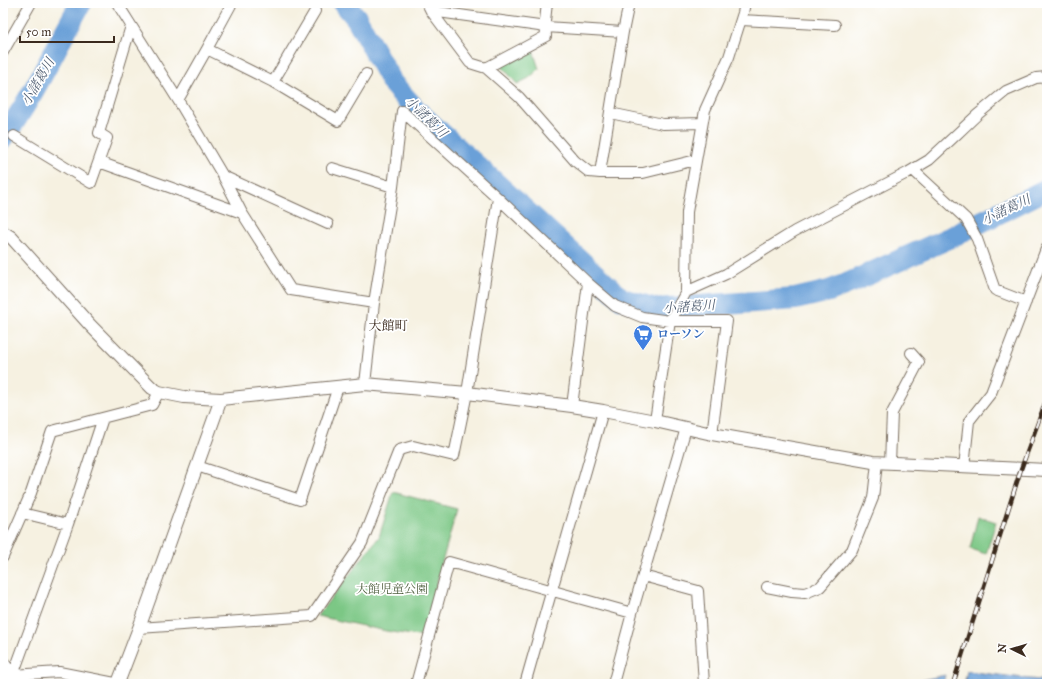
<svg xmlns="http://www.w3.org/2000/svg" width="1050" height="687" viewBox="0 0 1050 687" font-family="'IM FELL Great Primer','Noto Serif JP',serif">
<style>
.green{fill:#7cc785;stroke:#5c7852}
.water{fill:#6ba0d8;stroke:#53657b}
.lines{fill:none;stroke-linecap:round;stroke-linejoin:round}
.river{stroke:#6ba0d8;stroke-width:22}
.minor-casing{stroke:#7c7062;stroke-width:12}
.tertiary-casing{stroke:#7c7062;stroke-width:14}
.minor{stroke:#fff;stroke-width:10}
.tertiary{stroke:#fff;stroke-width:12}
.rail-casing{stroke:#3b2a1e;stroke-width:4.5}
.rail{stroke:#fff;stroke-width:3;stroke-dasharray:9;stroke-linecap:butt}
.labels{text-anchor:middle;dominant-baseline:central;stroke-width:3.5;stroke-linejoin:round;paint-order:stroke}
.shop-label{font-size:12px;font-weight:bold;fill:#366cbe;stroke:#fff;text-anchor:start}
.park-label{font-size:12px;fill:#526142;stroke:#fff}
.water-label{font-size:13px;font-style:italic;fill:#515f72;stroke:#fff}
.neighbourhood-label{font-size:13px;fill:#3b2a1e;stroke:#fff}
</style>
<rect width="100%" height="100%" fill="#fff"/>
<filter id="ink" filterUnits="userSpaceOnUse"><feTurbulence type="fractalNoise" baseFrequency=".025" numOctaves="2"/><feDisplacementMap in="SourceGraphic" scale="8" xChannelSelector="R" yChannelSelector="G"/><feConvolveMatrix kernelMatrix="1 2 1 2 8 2 1 2 1" color-interpolation-filters="sRGB"/></filter>
<filter id="wash" filterUnits="userSpaceOnUse"><feTurbulence type="fractalNoise" baseFrequency=".012" numOctaves="4" result="noise"/><feDisplacementMap in="SourceGraphic" scale="16" xChannelSelector="R" yChannelSelector="G"/><feGaussianBlur stdDeviation="0.9" result="paint"/><feColorMatrix in="noise" values="0 0 0 0 0 0 0 0 0 0 0 0 0 0 0 0 0 1.4 0 .05"/><feComposite in="paint" operator="in"/></filter>
<g filter="url(#wash)">
<rect width="100%" height="100%" fill="#f6f1e1"/>
<path class="green" d="M533,50L539,69L529,78L517,84L500,64L521,53Z
M393,492L457,509L441,566L424,637L386,631L317,616L379,537Z
M978,516L996,522L986,554L970,549Z"/>
<path class="water" d="M967,671L1047,681V684H964Z
M945,675L943,684H904Z"/>
<g class="lines">
<path class="river" d="M344,3L357,19L392,83L417,111L622,299L656,309L795,299L829,291L849,283L949,238L1047,189
M3,138C34,96 55,48 81,3"/>
</g>
</g>
<g filter="url(#ink)">
<g class="lines">
<g class="minor-casing">
<path id="minor" d="M117,3L178,100L223,176L242,213L291,290L374,303
M427,3L431,11L470,63L486,68L546,36L545,21L547,3
M431,11L546,27L623,32L629,3
M741,20L835,25
M207,49L273,82L338,121L366,74
M3,52L31,3
M486,68L519,97L575,161L589,172L600,173L623,32
M273,82L315,11
M178,100L207,49L232,3
M610,113L663,124L702,123
M14,136L91,183L107,138L99,133L131,26
M99,162L242,213
M332,168L393,187
M913,170L966,219L977,239L995,290L1026,302
M600,173H643L696,160
M223,176L328,224
M686,292L687,212L705,110L729,57L743,13L745,3
M365,384L374,303L393,187L402,111L498,198L588,283L615,306L642,317L670,321H727L712,434
M572,406L588,283
M655,421L670,321L686,292L726,274L795,231L907,173L929,160L957,134L977,115L1006,91L1036,78L1047,77
M890,463L892,413L919,362L911,353
M197,466L300,500L338,387
M964,467L969,421L991,393L1046,249
M22,513L68,524
M3,557L31,493L52,431L152,405L159,392
M643,576L698,591L704,684
M767,587L792,592L805,593L820,587L852,550L873,498L877,463
M139,628L312,616L362,543L399,450L413,446L454,456L467,393L498,198
M3,661L13,675
M13,675L68,524L103,418
M12,684L13,675L59,672L120,684
M416,684L449,562L632,613
M525,684L603,411
M613,684L632,613L686,428"/>
</g>
<g class="tertiary-casing">
<path id="tertiary" d="M3,232L11,237L90,325L152,388L159,392L184,397L221,399L365,384L467,393L572,406L603,411L655,421L712,434L873,462L1047,470
M118,683L139,628L221,399"/>
</g>
<use href="#minor" class="minor"/>
<use href="#tertiary" class="tertiary"/>
<g class="rail-casing">
<path id="rail" d="M953,684L1021,469L1047,398"/>
</g>
<use href="#rail" class="rail"/>
</g>
</g>
<defs>
<g id="supermarket-pin" transform="scale(1)"><path d="M0 17L-7.5 6A9.5 9.5 0 1 1 7.5 6Z" fill="#3f7fe0" stroke="#fff"/><path d="M-6-5.5h2.5l.6 2H6L4.5 2H-2.5L-4.4-4H-6ZM-1.5 3.2a1.3 1.3 0 1 0 .1 0ZM3 3.2a1.3 1.3 0 1 0 .1 0Z" fill="#fff"/></g>
</defs>
<g fill-rule="evenodd">
<use href="#supermarket-pin" x="643" y="334"/>
</g>
<g class="labels">
<g class="shop-label">
<text x="657" y="334">ローソン</text>
</g>
<g class="park-label">
<text x="392" y="589">大館児童公園</text>
</g>
<g class="water-label">
<text transform="translate(38 82) rotate(-60)">小諸葛川</text>
<text transform="translate(426 117) rotate(44)">小諸葛川</text>
<text transform="translate(1006 210) rotate(-26)">小諸葛川</text>
<text transform="translate(689 307) rotate(-4)">小諸葛川</text>
</g>
<g class="neighbourhood-label">
<text x="388" y="326">大館町</text>
</g>
</g>
<rect width="1050" height="687" fill="none" stroke="#fff" stroke-width="16"/>
<g transform="translate(1012 649) rotate(275)" stroke="#ffffff" stroke-width="3" paint-order="stroke">
<path d="M0-3L7 15L0 10L-7 15Z" fill="#3b2a1e"/>
<text y="-6" font-size="11" font-weight="bold" text-anchor="middle" fill="#3b2a1e">N</text>
</g>
<path d="M20 36v6h94v-6" fill="none" stroke="#3b2a1e" stroke-width="2"/>
<text x="26" y="36" font-size="12" fill="#3b2a1e" stroke="#ffffff" stroke-width="3" paint-order="stroke">50 m</text>
</svg>
